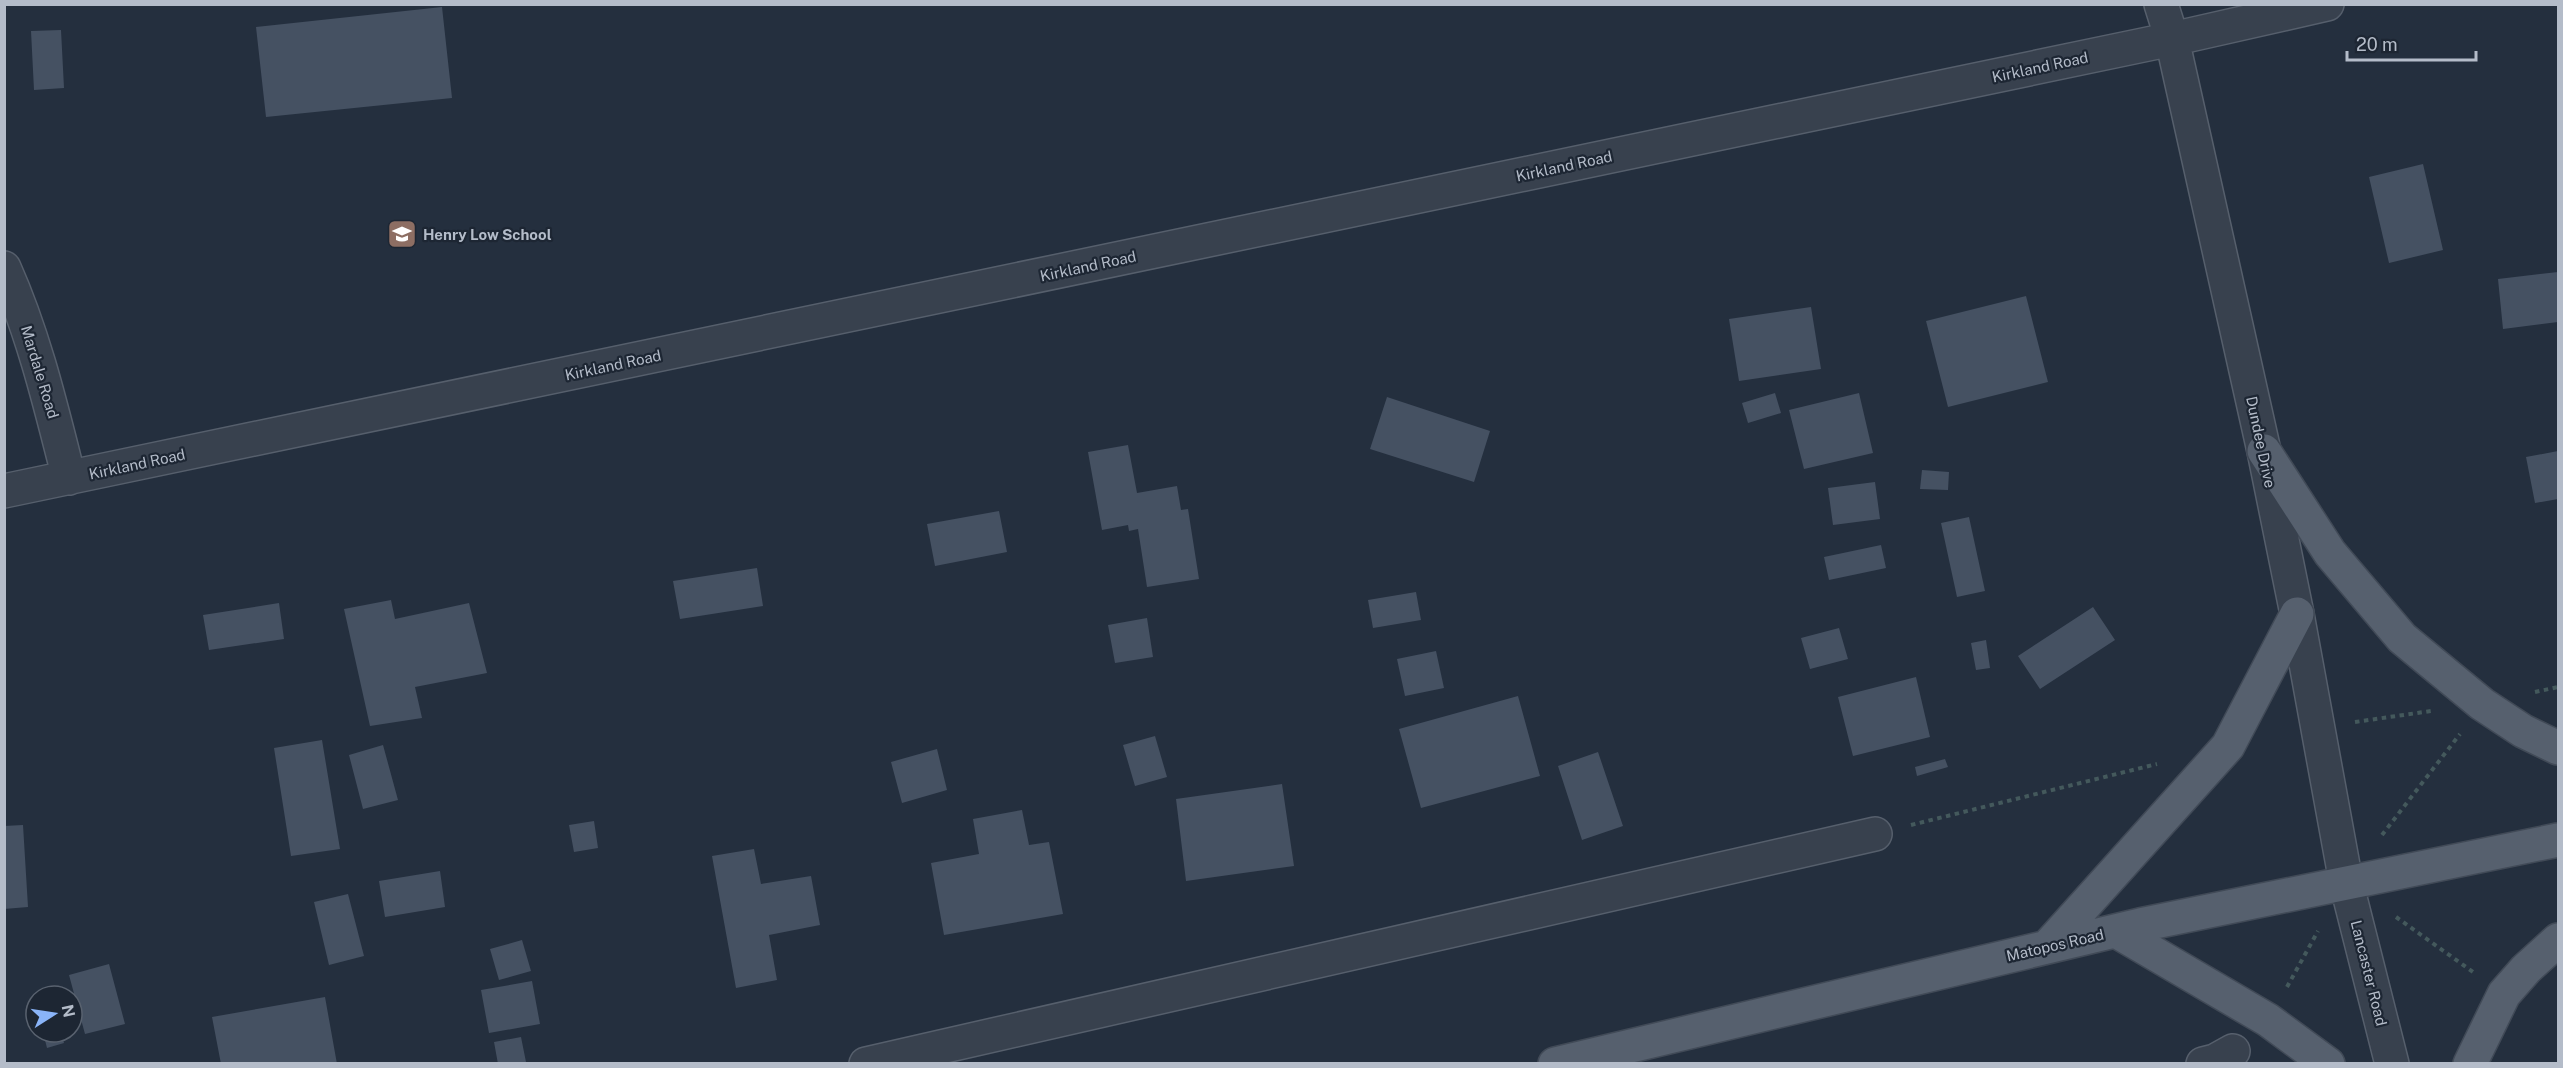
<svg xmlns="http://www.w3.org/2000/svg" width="2563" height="1068" viewBox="0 0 2563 1068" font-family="'Public Sans',sans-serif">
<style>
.building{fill:#455162}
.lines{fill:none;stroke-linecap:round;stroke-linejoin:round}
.minor-casing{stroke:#565f6c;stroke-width:36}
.major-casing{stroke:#414a57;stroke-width:36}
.path{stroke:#44595c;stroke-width:4;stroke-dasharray:4.5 4.5;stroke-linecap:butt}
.minor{stroke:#38414e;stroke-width:33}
.major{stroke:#56606e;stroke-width:33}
.labels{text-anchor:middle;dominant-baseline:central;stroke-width:4.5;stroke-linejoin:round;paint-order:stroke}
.street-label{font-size:15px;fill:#b4bcc9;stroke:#1d2633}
.poi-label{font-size:15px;font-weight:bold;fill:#b4bcc9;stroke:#1d2633;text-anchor:start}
</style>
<rect width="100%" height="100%" fill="#242f3e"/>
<path class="building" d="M442,7L452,98L266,117L256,27Z
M61,30L64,88L34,90L31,31Z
M2423,164L2443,250L2389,263L2369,177Z
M2558,272V322L2503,329L2498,279Z
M2026,296L2048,382L1948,407L1926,321Z
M1811,307L1821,369L1739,381L1729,319Z
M1775,393L1781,413L1748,423L1742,403Z
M1859,393L1873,453L1804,469L1789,410Z
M1387,397L1490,431L1474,482L1370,449Z
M1128,445L1137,493L1177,486L1181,510L1188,509L1199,579L1147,587L1138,529L1129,531L1128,525L1102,530L1088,452Z
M2558,451V499L2535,503L2526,457Z
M1922,470L1949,472L1948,490L1920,489Z
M1875,482L1880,519L1833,525L1828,488Z
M999,511L1007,552L935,566L927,524Z
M1969,517L1985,591L1957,597L1941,523Z
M1881,545L1886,568L1829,580L1824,557Z
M757,568L763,606L680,619L673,581Z
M1416,592L1421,620L1373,628L1368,600Z
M391,600L395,619L469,603L487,673L415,687L422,718L370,726L344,609Z
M279,603L284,639L209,650L203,615Z
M2093,607L2115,640L2040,689L2018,656Z
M1147,618L1153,657L1115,663L1108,625Z
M1839,628L1848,659L1810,669L1801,638Z
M1986,640L1990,668L1976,670L1971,643Z
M1436,651L1444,688L1405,696L1397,659Z
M1916,677L1930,737L1853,756L1838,697Z
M1518,696L1540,776L1421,808L1399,729Z
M1155,736L1167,777L1135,786L1123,745Z
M322,740L340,849L291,856L274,748Z
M383,745L398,800L363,809L349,755Z
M937,749L947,790L902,803L891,762Z
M1598,752L1623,826L1582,840L1558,766Z
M1945,759L1948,767L1917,776L1915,767Z
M1282,784L1294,866L1186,881L1176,799Z
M1022,810L1029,845L1049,842L1063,914L944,935L931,863L979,854L973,819Z
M594,821L598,848L574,852L569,825Z
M23,825L28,907L4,909V826Z
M754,849L761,884L811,876L820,925L769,935L777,980L736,988L712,856Z
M440,871L445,907L385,917L379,881Z
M348,894L364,956L329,965L314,902Z
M522,940L531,971L499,980L490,949Z
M109,964L125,1024L85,1034L69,975Z
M532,981L540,1024L489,1033L481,990Z
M325,997L337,1064H221L212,1017Z
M43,1032H61L64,1043L47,1048Z
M521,1037L526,1062L498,1064L494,1042Z"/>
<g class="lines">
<g class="minor-casing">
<path id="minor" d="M2161,4L2172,39L2264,451L2297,614L2346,882L2392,1064
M4,268C34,335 51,407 69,478
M4,491L2172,39L2327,4
M866,1064L1875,834
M2203,1064L2215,1061L2233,1051"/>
</g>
<g class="major-casing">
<path id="major" d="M2264,451L2330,553L2402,638L2482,704L2523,731L2558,748
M2116,931L2268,1020L2328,1064
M2048,946L2228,746L2297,614
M1555,1064L2140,925L2558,840
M2470,1064L2504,994L2526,969L2558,940"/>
</g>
<path class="path" d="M2535,692L2558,687
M2355,722L2431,711
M1911,825L2157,764
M2382,835L2460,734
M2396,917L2473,972
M2287,987L2318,931"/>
<use href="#minor" class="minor"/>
<use href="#major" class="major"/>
</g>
<defs>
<g id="school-square" transform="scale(1.5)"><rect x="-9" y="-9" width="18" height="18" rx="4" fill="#8d6e63" stroke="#1d2633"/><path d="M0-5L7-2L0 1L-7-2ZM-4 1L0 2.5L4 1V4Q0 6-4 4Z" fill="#fff"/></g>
</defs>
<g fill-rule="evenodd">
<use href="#school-square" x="402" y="234"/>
</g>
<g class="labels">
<g class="street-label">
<text transform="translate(2040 67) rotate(-12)">Kirkland Road</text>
<text transform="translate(1564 166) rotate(-12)">Kirkland Road</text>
<text transform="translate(1088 266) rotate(-12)">Kirkland Road</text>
<text transform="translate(613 365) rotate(-12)">Kirkland Road</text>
<text transform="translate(40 372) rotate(73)">Mardale Road</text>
<text transform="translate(2261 442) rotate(78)">Dundee Drive</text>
<text transform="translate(137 464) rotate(-12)">Kirkland Road</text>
<text transform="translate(2055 945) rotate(-13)">Matopos Road</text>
<text transform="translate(2369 973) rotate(76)">Lancaster Road</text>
</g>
<g class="poi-label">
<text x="423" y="234">Henry Low School</text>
</g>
</g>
<rect width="2563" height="1068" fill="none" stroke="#b4bcc9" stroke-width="12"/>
<g transform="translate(54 1014) rotate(78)"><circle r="28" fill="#1d2633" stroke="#59626f" stroke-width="1.5"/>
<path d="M0-4.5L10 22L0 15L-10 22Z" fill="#8ab4f8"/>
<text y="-9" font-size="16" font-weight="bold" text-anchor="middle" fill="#b4bcc9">N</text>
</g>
<path d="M2347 51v9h129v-9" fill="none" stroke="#b4bcc9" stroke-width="3"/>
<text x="2356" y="51" font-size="18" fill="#b4bcc9" stroke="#1d2633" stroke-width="4.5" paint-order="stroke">20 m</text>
</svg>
